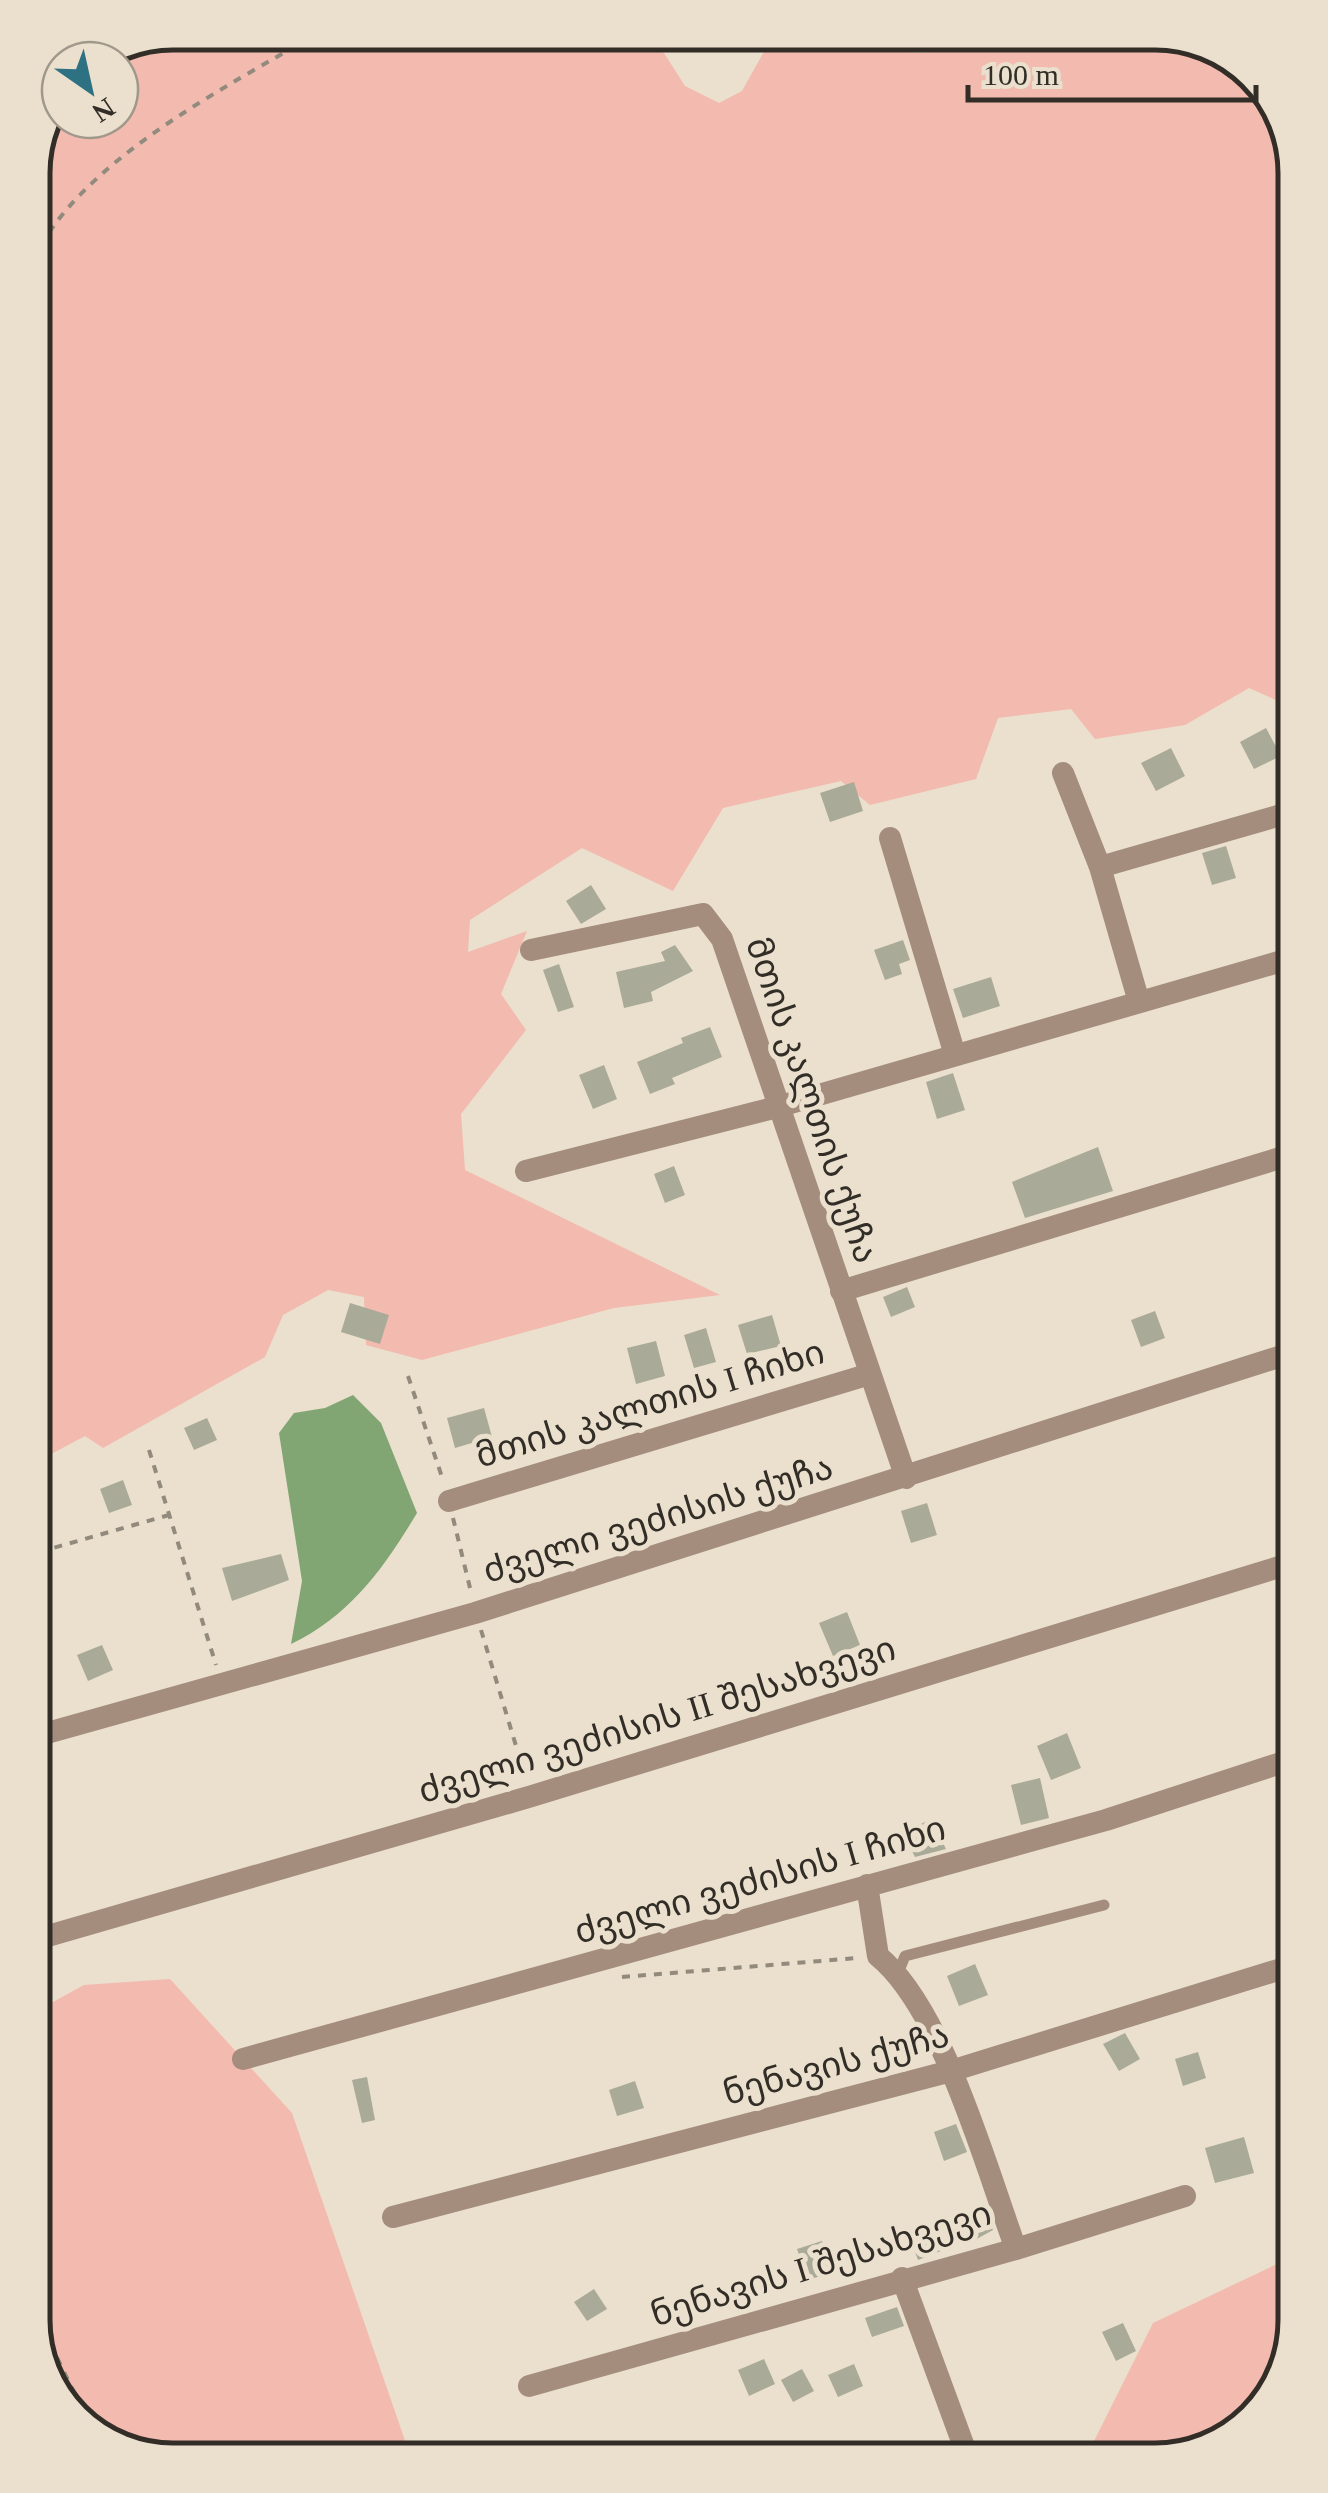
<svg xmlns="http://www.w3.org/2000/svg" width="1328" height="2493" viewBox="0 0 1328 2493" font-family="'Times New Roman','Noto Sans Georgian',serif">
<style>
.green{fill:#f3baaf}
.water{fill:#81a674}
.building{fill:#a9aa97}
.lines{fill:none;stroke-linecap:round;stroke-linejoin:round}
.path{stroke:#918a7d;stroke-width:4;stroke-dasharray:8 8;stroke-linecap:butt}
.service{stroke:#a48d7d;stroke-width:11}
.minor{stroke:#a48d7d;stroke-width:22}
.labels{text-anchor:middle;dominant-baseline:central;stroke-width:10;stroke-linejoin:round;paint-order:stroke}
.street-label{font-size:35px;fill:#322e27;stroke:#eae0cd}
.rim{fill:none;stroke:#322e27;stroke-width:5}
</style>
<rect width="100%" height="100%" fill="#eae0cd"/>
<path class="green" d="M173,33H610V38L664,53L685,86L719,103L742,91L767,46C784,43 805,36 822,38C871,43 932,71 974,33H1165L1234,56L1285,119L1287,705L1249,688L1185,725L1095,739L1071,709L998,718L976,779L870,805L841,781L723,808L673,891L582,848L470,920L468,952L527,931L501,994L526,1030L461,1114L465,1170L720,1295L614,1308L422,1360L366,1345L364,1297L328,1290L283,1315L265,1357L103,1448L85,1436L42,1459L33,164L60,104V120H120V60H106Z
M170,1979L292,2113L411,2458L164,2460L94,2437L43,2374L42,2008L84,1985Z
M1295,2133V2321L1272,2399L1209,2450L1089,2451L1153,2323L1277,2264Z"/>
<path class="water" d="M353,1395L381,1423L417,1513C384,1568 350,1616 291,1644L302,1581L279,1433L294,1413L325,1408Z"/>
<path class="building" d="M1266,728L1281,756L1254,769L1240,742Z
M1171,748L1185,776L1156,791L1141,763Z
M854,782L863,811L830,822L820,793Z
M1226,846L1236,878L1212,885L1202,853Z
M591,885L606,909L581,924L566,901Z
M903,940L910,960L899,964L902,974L885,980L874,950Z
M675,945L693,971L651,992L653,1001L624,1008L616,972L665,961L661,952Z
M559,964L574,1007L558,1012L543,970Z
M991,977L1000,1006L963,1018L953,989Z
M710,1027L722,1057L672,1078L675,1084L650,1094L637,1062L683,1043L681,1038Z
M604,1065L617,1099L593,1109L579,1075Z
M953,1073L965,1110L937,1119L926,1082Z
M1098,1147L1113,1191L1025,1218L1012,1182Z
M674,1166L685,1195L665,1203L654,1174Z
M907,1287L915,1307L891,1317L883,1297Z
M350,1303L389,1315L380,1344L341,1332Z
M1155,1311L1165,1338L1141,1347L1131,1320Z
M772,1315L781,1346L747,1354L738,1325Z
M706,1328L716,1362L694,1368L684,1335Z
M656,1341L665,1376L636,1384L627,1348Z
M484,1408L492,1437L455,1448L447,1418Z
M207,1418L217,1440L194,1450L184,1428Z
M123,1480L132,1505L109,1513L100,1489Z
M927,1503L937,1535L911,1543L901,1511Z
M281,1554L289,1580L232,1601L222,1568Z
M847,1612L860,1645L833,1656L819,1623Z
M102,1645L113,1670L88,1681L77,1655Z
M1067,1733L1081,1768L1051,1780L1037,1746Z
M1040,1778L1049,1818L1021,1825L1011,1785Z
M931,1819L946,1849L915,1857L903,1833Z
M975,1964L988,1995L959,2006L947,1976Z
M1125,2033L1140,2059L1119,2071L1103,2044Z
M1198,2052L1206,2078L1183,2086L1175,2059Z
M367,2077L375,2120L362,2123L352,2080Z
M635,2081L644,2108L617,2116L609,2090Z
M956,2124L967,2152L944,2161L934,2132Z
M1244,2137L1254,2173L1215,2183L1205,2148Z
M985,2206L993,2230L973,2241L962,2219Z
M938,2228L946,2249L918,2260L910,2239Z
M822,2241L833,2272L808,2280L797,2249Z
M594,2289L607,2309L587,2321L574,2302Z
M897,2307L904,2326L872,2337L865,2318Z
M1123,2323L1136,2351L1116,2361L1102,2332Z
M764,2359L775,2384L749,2396L738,2370Z
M854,2364L863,2386L838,2397L828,2375Z
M802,2369L814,2391L793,2402L781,2380Z"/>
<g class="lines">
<path class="path" d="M33,260C81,160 225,88 318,33
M408,1376L443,1480
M149,1450L216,1665
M453,1518L471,1592
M39,1552L169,1515
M481,1630L526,1779
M622,1977L857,1958
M43,2329L96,2437"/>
<path class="service" d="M898,1973L905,1956L1104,1905"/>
<path class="minor" d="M1063,773L1100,867L1139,1002
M890,838L955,1055
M1100,867L1288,813
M531,950L703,914L722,939L906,1478
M526,1171L777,1107L1289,959
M841,1291L1290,1155
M449,1501L870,1374
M40,1735L475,1613L1291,1353
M867,1885L878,1956C943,2009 986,2168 1016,2249
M41,1938L532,1796L1292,1563
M243,2059L1106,1820L1293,1759
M393,2217L951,2071L1294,1965
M902,2278L966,2452
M529,2386L1016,2249L1185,2196"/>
</g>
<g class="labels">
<g class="street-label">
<text transform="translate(812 1100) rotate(71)">მთის კალთის ქუჩა</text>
<text transform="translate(650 1404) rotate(-17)">მთის კალთის I ჩიხი</text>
<text transform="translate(658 1519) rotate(-17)">ძველი ვეძისის ქუჩა</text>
<text transform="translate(657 1720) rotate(-17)">ძველი ვეძისის II შესახვევი</text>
<text transform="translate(760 1880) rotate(-16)">ძველი ვეძისის I ჩიხი</text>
<text transform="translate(836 2064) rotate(-15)">ნენავის ქუჩა</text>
<text transform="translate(821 2264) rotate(-17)">ნენავის I შესახვევი</text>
</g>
</g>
<path d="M0 0H1328V2493H0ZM173 50H1155A123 123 0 0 1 1278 173V2320A123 123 0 0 1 1155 2443H173A123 123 0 0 1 50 2320V173A123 123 0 0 1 173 50Z" fill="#eae0cd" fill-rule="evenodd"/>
<path class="rim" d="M173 50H1155A123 123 0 0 1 1278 173V2320A123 123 0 0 1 1155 2443H173A123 123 0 0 1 50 2320V173A123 123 0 0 1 173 50Z"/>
<g transform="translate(90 90) rotate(146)"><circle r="48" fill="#eae0cd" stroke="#a0998b" stroke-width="2.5"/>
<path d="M0-8L18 38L0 25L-18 38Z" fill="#2e7182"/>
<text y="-15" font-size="28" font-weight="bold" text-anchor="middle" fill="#322e27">N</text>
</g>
<path d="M968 85v15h288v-15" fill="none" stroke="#322e27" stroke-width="5"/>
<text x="983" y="85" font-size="30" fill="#322e27" stroke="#eae0cd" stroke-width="8" paint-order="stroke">100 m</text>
</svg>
